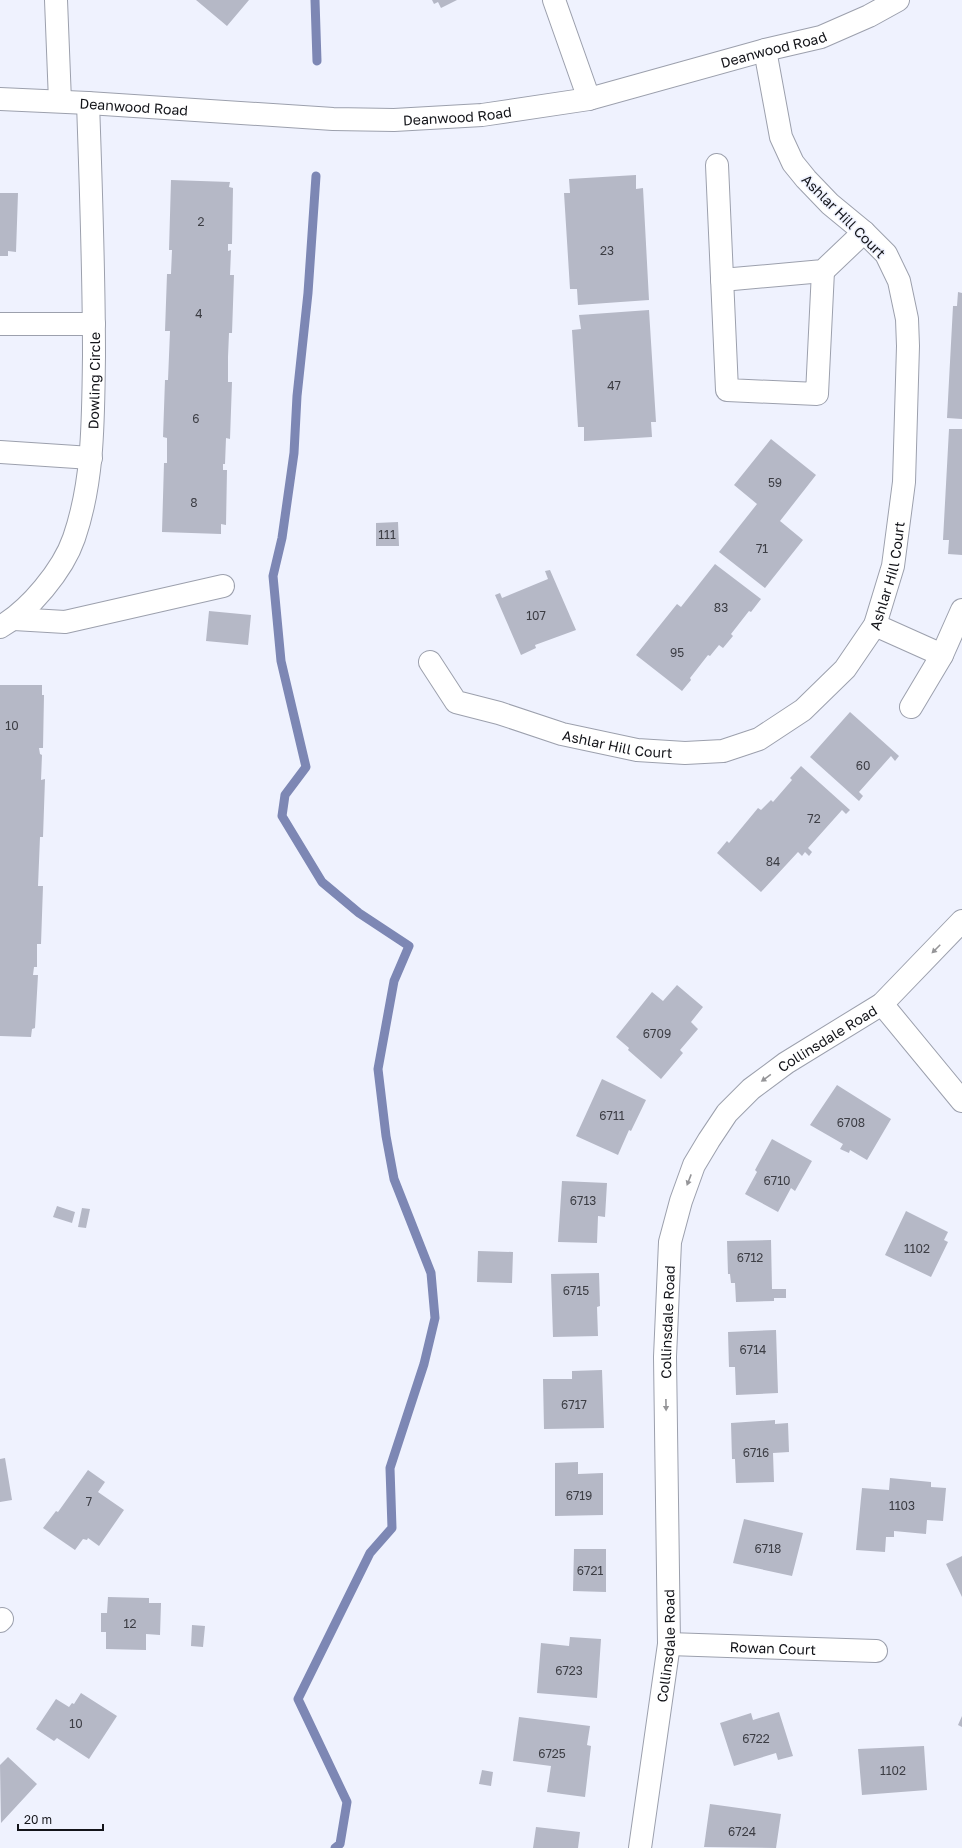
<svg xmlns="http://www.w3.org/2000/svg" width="962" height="1848" viewBox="0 0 962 1848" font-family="'Golos Text',sans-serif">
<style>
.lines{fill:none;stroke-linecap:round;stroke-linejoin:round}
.stream{stroke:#7d87b4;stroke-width:9}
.building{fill:#b5b8c6}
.minor-casing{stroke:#9ca0ad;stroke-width:24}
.minor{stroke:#fff;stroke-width:22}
.oneway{fill:#959598}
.labels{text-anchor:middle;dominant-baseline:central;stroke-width:3;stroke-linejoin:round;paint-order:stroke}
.number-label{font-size:12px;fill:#3c3d44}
.street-label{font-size:14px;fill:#131419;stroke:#eff2fe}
</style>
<rect width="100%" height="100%" fill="#eff2fe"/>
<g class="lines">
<path class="stream" d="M315,0L317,61
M316,176L308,293L297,396L294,453L282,538L273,576L281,661L306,767L285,795L282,816L322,882L359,913L409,946L394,981L378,1069L386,1136L394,1179L431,1273L435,1318L424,1364L390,1468L392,1528L370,1553L298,1699L347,1802L340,1844L335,1848"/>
</g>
<path class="building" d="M196,0H249L227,26Z
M432,0H457L441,8L438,2L434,4Z
M636,175V189L643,188L649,300L578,305L577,289H570L564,193H570L569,179Z
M171,180L230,182L229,187L233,188L232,244H228V251L231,250L230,275H234L232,333H229L228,357V382H232L230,439L226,438L225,464H223V470H227L226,525L221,524V534L162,532L164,463H167V438L163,437L165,380H168L170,331H165L167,274H171L172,250H169Z
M0,193H18L16,252L8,251V256H0Z
M958,292L962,293V419L947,418L953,306H957Z
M649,310L656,422H651L652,437L584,441V427H578L572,330L581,329L579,315Z
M949,429H962V555L948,554L949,540H943Z
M771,439L816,475L780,521L803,540L765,588L719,552L757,504L734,485Z
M398,522L399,546H376V523Z
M715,564L761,599L751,612L749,611L731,634L733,636L723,648L719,645L710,656L708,655L690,678L691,680L682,691L636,655L677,604L681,607Z
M550,570L576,630L535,645L536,648L521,655L495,595L500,593L502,598L548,579L545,571Z
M209,611L251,615L248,645L206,641Z
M0,685H42V695H44L43,748H39L40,754L42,755L41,780L45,779L43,837H40L38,886H43L41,944H37V967H34L33,975H38L35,1028L32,1029L31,1037L0,1036Z
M850,712L899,756L895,761L891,756L859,792L863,796L859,801L810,757Z
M801,766L850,810L846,814L842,810L808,848L812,852L809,856L805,852L802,856L798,852L761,892L717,853L727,841L729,843L758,808L761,810L771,800L773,802L792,780L790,778Z
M677,985L703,1007L691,1022L698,1029L680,1050L683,1053L661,1079L628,1050L629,1048L616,1037L652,992L663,1001Z
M602,1079L646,1100L631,1131L629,1130L618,1155L576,1136Z
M837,1085L891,1119L867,1160L850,1150L849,1153L840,1149L843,1144L810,1125Z
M772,1139L812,1161L795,1191L791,1188L778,1212L745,1194L757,1172L755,1170Z
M562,1181L607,1183L605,1217L598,1216L597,1243L558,1242Z
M57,1206L75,1212L72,1223L53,1217Z
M82,1208L90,1209L86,1228L78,1227Z
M906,1211L948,1232L944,1240L948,1242L931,1277L885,1255Z
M771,1240L772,1289H786V1298H774V1301L736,1302L735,1283H731L730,1274H728L727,1241Z
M478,1251L513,1252L512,1283L477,1282Z
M599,1273L600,1306L597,1307L598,1336L553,1337L551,1274Z
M776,1330L778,1393L736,1395L735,1367H729L728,1332Z
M602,1370L604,1428L544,1429L543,1379H572V1371Z
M775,1420V1424L788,1423L789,1452L773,1453L774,1482L736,1483L735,1459H732L731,1423Z
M5,1458L12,1500L0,1502V1459Z
M578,1462V1474L603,1473V1515L555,1516V1463Z
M88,1470L105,1482L98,1492L124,1510L99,1546L88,1538L87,1540L83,1539L75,1550L43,1528L56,1511L58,1512Z
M890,1478L931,1482V1487L946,1488L943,1521L927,1520L926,1534L894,1531V1537H886L885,1552L856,1550L862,1488L889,1490Z
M744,1519L803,1533L792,1576L733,1563Z
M574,1549H606V1592L573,1591Z
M962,1556V1597L946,1564Z
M108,1597L149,1598V1603H161L160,1635L146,1634V1650L106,1649V1632H101V1613H107Z
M192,1625L205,1626L203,1647L191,1646Z
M570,1637L601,1639L597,1698L537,1693L541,1643L569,1646Z
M81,1693L117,1716L89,1759L57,1738L54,1741L36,1729L56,1699L69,1707L72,1703L74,1704Z
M779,1712L793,1756L778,1760L776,1753L734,1766L720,1723L751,1713L753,1720Z
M962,1716V1727L958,1725Z
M519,1717L590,1726L587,1745L591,1746L585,1797L547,1792L551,1766L513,1761Z
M924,1746L927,1790L862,1795L858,1749Z
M8,1757L37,1784L1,1823L0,1765Z
M482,1770L493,1772L491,1786L479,1784Z
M710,1804L781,1814L776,1848L704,1847Z
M536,1827L580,1832L578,1848H533Z"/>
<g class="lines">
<g class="minor-casing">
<g id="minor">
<path d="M56,0L60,101"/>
<path d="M554,0L589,99"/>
<path id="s1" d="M0,99L88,103L333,119L394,120L482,115L589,99L765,50L821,37L869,16L898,0"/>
<path d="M717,165L727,390L817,394L823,271"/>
<path d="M722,280L823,271L864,232"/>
<path d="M0,324H94"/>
<path d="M0,452L91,458"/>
<path d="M14,619L65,622L223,586"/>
<path d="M875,625L942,655"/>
<path id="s2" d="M0,627C29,611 63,570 74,538C94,480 93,418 94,356C94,271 91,187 88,103"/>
<path id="s3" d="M430,662L456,702L499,713L562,734L637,750L685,753L723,751L759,739L803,710L845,669L875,625L893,566L904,482L908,346L907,319L899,281L886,254L864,232L830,204L806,179L793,163L781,137L765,50"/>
<path d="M911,707L942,655L962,610"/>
<path d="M882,1004L962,1101"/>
<path d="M0,1621L2,1619"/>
<path id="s4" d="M669,1644L876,1651"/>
<path id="s5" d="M640,1848L669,1644L665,1357L670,1242L681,1201L694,1165L709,1140L727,1113L751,1089L786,1063L882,1004L962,921"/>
</g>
</g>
<use href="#minor" class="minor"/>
</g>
<defs><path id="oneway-solid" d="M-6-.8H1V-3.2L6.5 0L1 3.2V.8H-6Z"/></defs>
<g class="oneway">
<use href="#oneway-solid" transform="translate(936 949) rotate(135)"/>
<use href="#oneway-solid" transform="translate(766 1078) rotate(144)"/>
<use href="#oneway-solid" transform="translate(689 1180) rotate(111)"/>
<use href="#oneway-solid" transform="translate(666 1405) rotate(89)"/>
</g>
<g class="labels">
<g class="number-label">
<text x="201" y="221">2</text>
<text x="607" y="250">23</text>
<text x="199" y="313">4</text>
<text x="614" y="385">47</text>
<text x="196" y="418">6</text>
<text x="775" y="482">59</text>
<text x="194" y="502">8</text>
<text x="387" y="534">111</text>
<text x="762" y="548">71</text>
<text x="721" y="607">83</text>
<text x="536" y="615">107</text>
<text x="677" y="652">95</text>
<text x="12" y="725">10</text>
<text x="863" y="765">60</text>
<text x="814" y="818">72</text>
<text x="773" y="861">84</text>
<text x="657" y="1033">6709</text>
<text x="612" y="1115">6711</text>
<text x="851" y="1122">6708</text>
<text x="777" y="1180">6710</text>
<text x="583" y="1200">6713</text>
<text x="917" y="1248">1102</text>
<text x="750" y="1257">6712</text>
<text x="576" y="1290">6715</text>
<text x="753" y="1349">6714</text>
<text x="574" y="1404">6717</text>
<text x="756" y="1452">6716</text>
<text x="579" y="1495">6719</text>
<text x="89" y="1501">7</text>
<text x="902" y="1505">1103</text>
<text x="768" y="1548">6718</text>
<text x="590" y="1570">6721</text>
<text x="130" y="1623">12</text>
<text x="569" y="1670">6723</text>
<text x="76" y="1723">10</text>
<text x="756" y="1738">6722</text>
<text x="552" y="1753">6725</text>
<text x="893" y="1770">1102</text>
<text x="742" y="1831">6724</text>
</g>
<g class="street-label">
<text stroke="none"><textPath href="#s1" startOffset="782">Deanwood Road</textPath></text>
<text stroke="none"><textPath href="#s1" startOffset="134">Deanwood Road</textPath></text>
<text stroke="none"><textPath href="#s1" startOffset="458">Deanwood Road</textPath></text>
<text transform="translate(844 216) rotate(45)">Ashlar Hill Court</text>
<text stroke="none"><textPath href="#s2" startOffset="277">Dowling Circle</textPath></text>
<text stroke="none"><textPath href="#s3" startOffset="575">Ashlar Hill Court</textPath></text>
<text stroke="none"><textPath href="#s3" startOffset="215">Ashlar Hill Court</textPath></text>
<text stroke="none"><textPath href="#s5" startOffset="876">Collinsdale Road</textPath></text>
<text stroke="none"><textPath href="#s5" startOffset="528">Collinsdale Road</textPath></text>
<text stroke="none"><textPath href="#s5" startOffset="204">Collinsdale Road</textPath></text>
<text stroke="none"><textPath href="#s4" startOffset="104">Rowan Court</textPath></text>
</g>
</g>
<path d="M18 1824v6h85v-6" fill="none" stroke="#131419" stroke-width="2"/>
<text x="24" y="1824" font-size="12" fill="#131419" stroke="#eff2fe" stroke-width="3" paint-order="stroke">20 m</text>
</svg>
